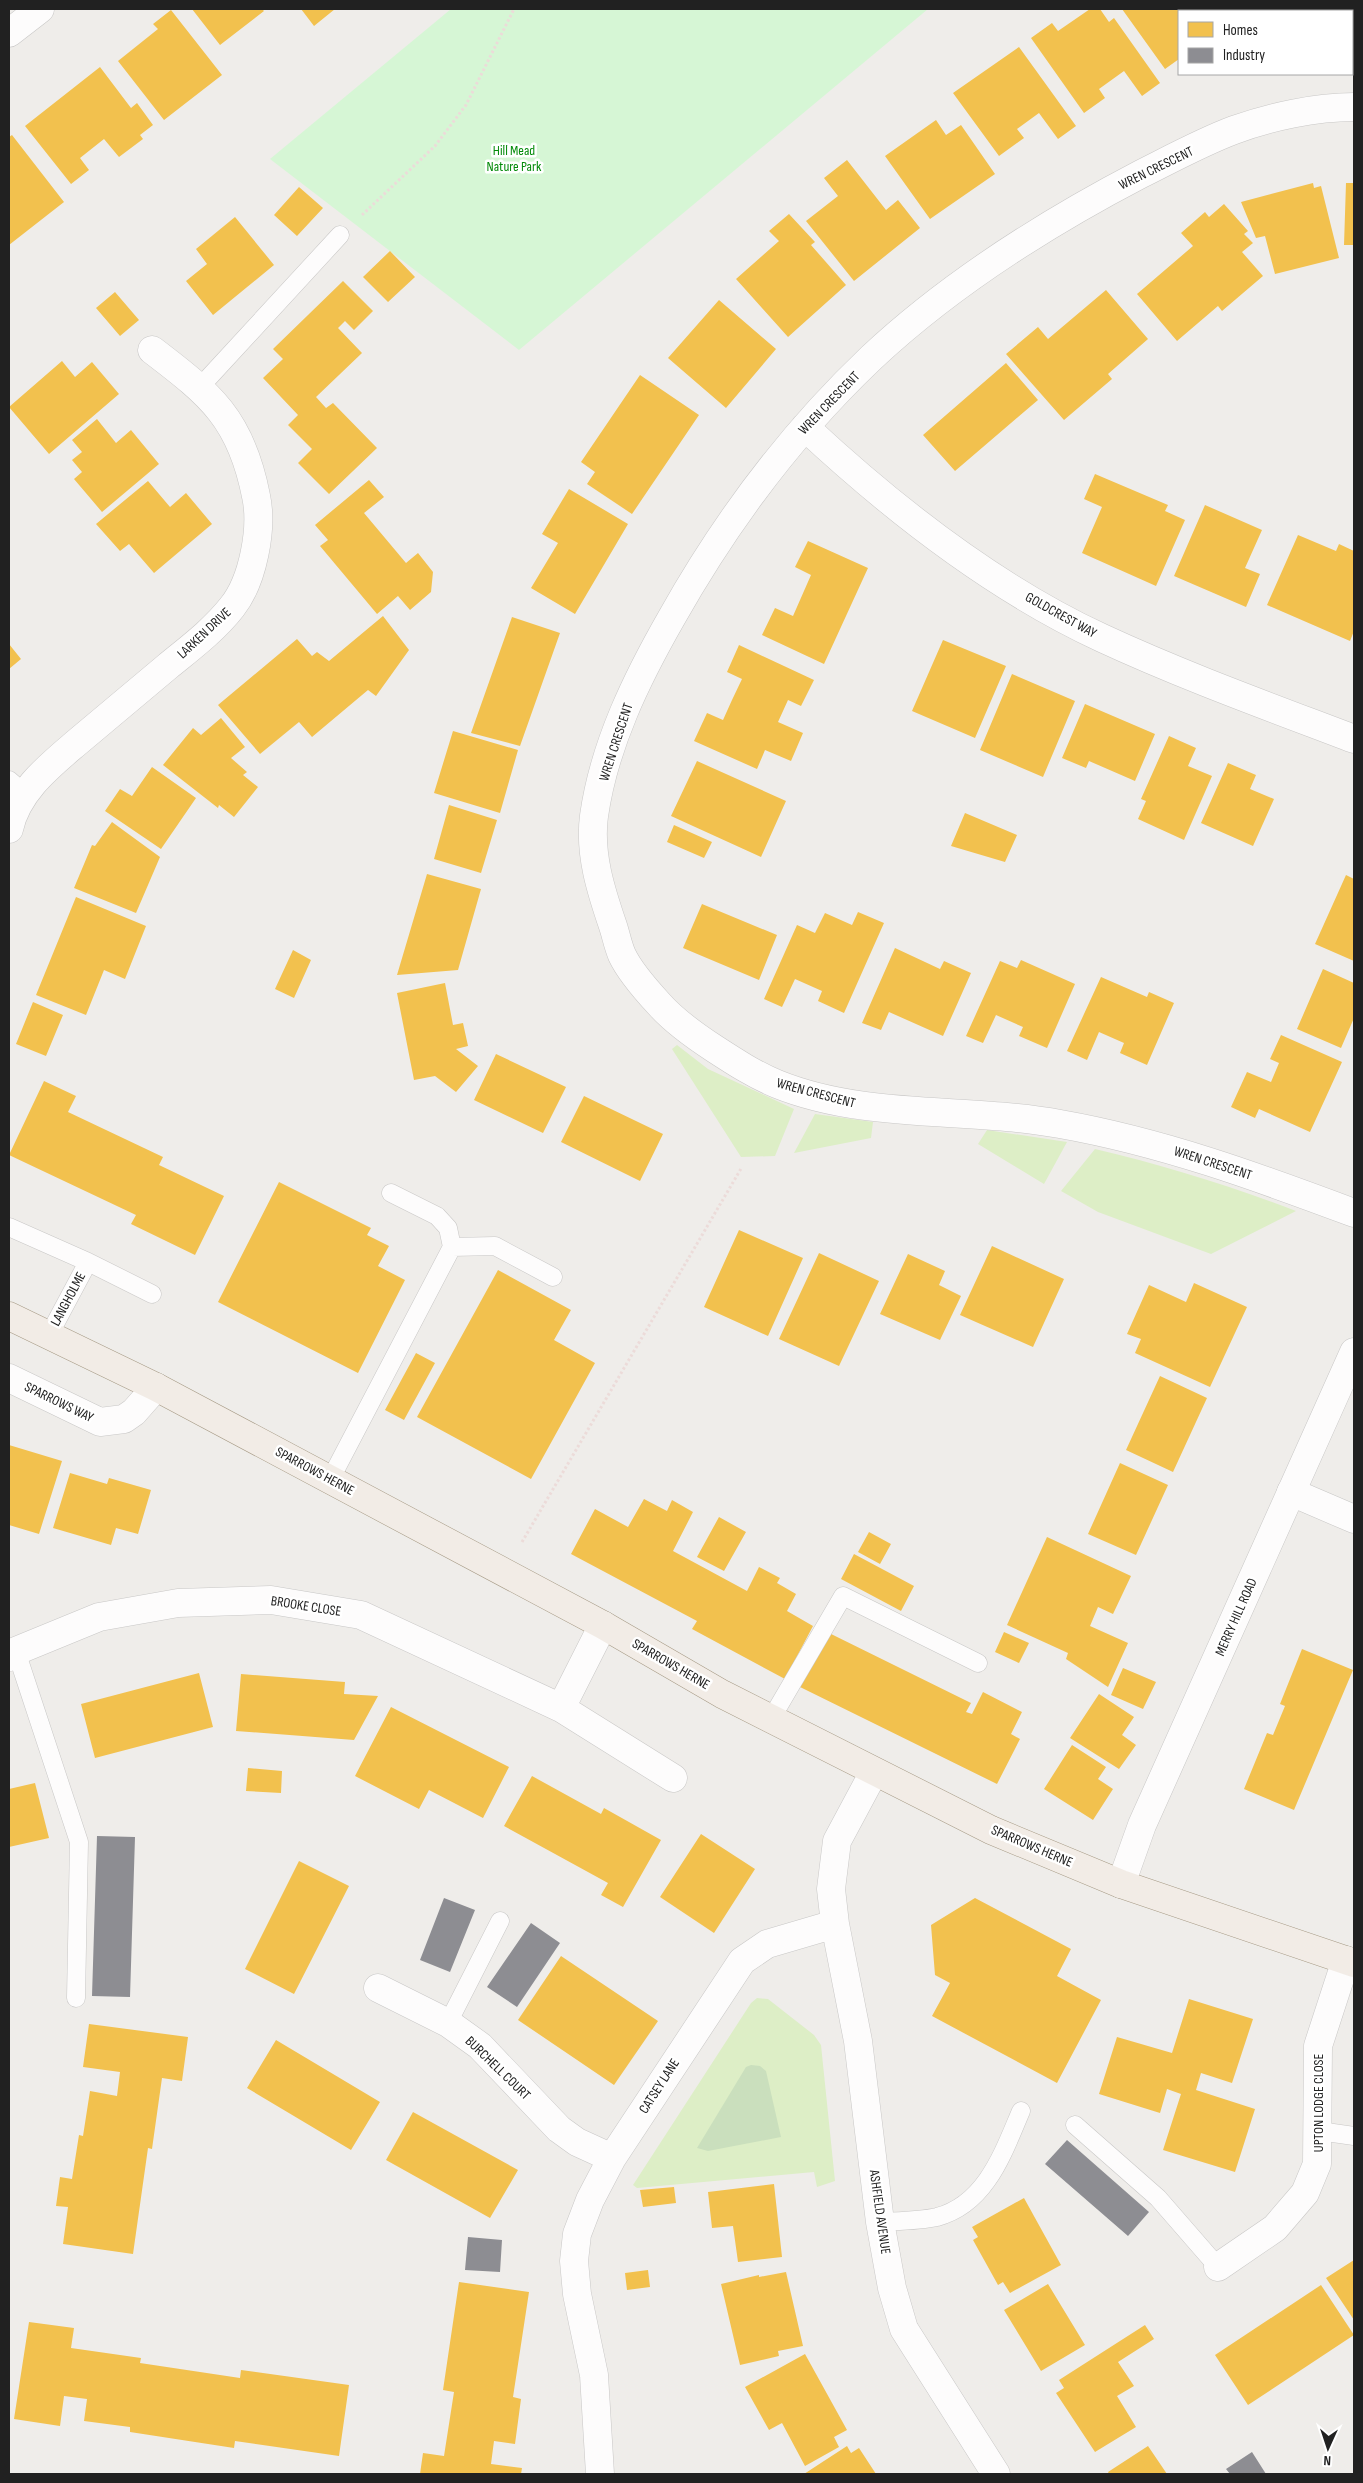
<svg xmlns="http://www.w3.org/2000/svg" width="1363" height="2483" viewBox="0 0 1363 2483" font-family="'Sofia Sans Condensed',sans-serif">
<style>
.grass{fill:#ddeec6}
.forest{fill:#cadfbd}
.park{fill:#d6f6d5}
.homes{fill:#f2c14e}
.industry{fill:#8d8d92}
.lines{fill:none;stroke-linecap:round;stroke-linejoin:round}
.service-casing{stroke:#c8c7c6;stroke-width:19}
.minor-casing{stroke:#c8c7c6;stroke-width:29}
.tertiary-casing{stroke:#c8c7c6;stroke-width:29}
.primary-casing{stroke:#a69a85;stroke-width:29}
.path{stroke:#ecdbd9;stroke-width:3;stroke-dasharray:2.5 2.5;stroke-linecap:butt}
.service{stroke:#fdfcfc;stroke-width:18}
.minor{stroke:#fdfcfc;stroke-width:28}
.tertiary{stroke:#fdfcfc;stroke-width:28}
.primary{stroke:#f2ece6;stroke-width:28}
.labels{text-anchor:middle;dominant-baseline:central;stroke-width:5;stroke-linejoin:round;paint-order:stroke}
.park-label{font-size:14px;fill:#038a09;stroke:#fff}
.street-label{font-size:14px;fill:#212121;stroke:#fff}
</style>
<rect width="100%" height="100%" fill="#efedea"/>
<path class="grass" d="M677,1045L708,1069L794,1109L775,1156L741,1157L672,1049Z
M815,1114L873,1122L871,1138L794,1153Z
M987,1130L1067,1142L1044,1184L978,1144Z
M1095,1149C1164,1165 1230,1186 1296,1211L1211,1254L1098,1212L1061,1191Z
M757,1998L768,1999L814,2035L821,2045L835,2181L817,2187L814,2172L637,2188L633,2185L751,2003Z"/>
<path class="forest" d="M751,2065L760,2066L766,2071L781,2137L708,2151L697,2148L746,2067Z"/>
<path class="park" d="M451,9H928L519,350L270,159Z"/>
<path class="homes" d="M192,9H262L264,11L220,45Z
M301,9H335L314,26Z
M1090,9H1100L1109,22L1114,18L1160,83L1142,96L1124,71L1099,89L1105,98L1084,113L1031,38L1052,23L1058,31Z
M1122,9H1234L1236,11H1179V59L1165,69Z
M1241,9H1272L1269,11H1243Z
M171,10L222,75L164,120L118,61L158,29L153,24Z
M1019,47L1076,126L1058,139L1039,113L1017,129L1024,138L999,156L953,93Z
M100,67L131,108L137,103L153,125L140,135L143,139L119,157L104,139L80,158L89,170L71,184L25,126Z
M936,120L946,135L961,125L995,174L930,219L885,156Z
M12,135L64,202L9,245V137Z
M847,160L886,210L898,200L920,228L854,281L806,221L838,196L824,178Z
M1313,183L1314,188L1321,186L1339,258L1275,274L1265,236L1256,238L1241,202Z
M1346,183H1354V245H1344Z
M299,187L323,208L297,236L274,215Z
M1224,204L1248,231L1244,234L1253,243L1242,252L1263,276L1222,311L1218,306L1177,341L1137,294L1193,246L1181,233L1205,212L1209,217Z
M789,214L815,242L811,245L846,285L788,337L736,279L779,241L769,231Z
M235,217L274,265L213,315L186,281L207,264L196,249Z
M390,251L415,277L388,302L363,277Z
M343,281L373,311L354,330L345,321L338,328L362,353L316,397L326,408L333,403L377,448L329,494L298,463L312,449L288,425L298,415L263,378L283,359L273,349Z
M1106,290L1148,339L1108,374L1112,379L1064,420L1006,354L1038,327L1048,339Z
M115,292L139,320L120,336L96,308Z
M719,300L776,349L726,408L668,358Z
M62,361L75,377L92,362L119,394L49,454L9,407Z
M1006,363L1038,400L955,471L923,435Z
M640,375L699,415L632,514L587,484L595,472L581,462Z
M97,419L116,443L131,430L159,464L102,512L74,479L82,472L72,460L82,452L72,440Z
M1095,474L1168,505L1165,511L1185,520L1156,586L1082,553L1102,507L1084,499Z
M369,480L384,497L364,513L406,563L418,553L433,572L431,592L410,610L398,596L377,614L320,546L328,540L315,525Z
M148,481L170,507L186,493L212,524L154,573L129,544L120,551L96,524Z
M569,489L628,524L575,614L531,588L558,543L542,534Z
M1205,505L1262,530L1245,568L1260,574L1246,607L1174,576Z
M1298,535L1336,551L1339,544L1354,551V631L1350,641L1267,605Z
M808,541L868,568L824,664L762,635L775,608L793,616L811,575L795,567Z
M383,616L409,650L376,696L368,690L312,737L299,722L260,754L218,705L297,639L312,656L317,652L329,661Z
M512,617L560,633L520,746L471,733Z
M943,640L1006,666L975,738L912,711Z
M9,644L21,659L9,669Z
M739,645L814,680L801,706L788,700L778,722L803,733L791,761L765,750L757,769L694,741L707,713L723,720L732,700L742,679L727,672Z
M1012,674L1075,701L1043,777L980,750Z
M1085,704L1155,734L1135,781L1089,761L1086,768L1062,758Z
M221,718L245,747L231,758L247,772L243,775L258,787L234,817L219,805L218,808L163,765L193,728L201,735Z
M453,731L518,750L500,813L434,793Z
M1169,736L1196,748L1188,766L1212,776L1184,840L1138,819L1146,801L1141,799Z
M697,761L786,801L761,857L671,816Z
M1228,763L1256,775L1250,789L1274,799L1253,846L1201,823Z
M152,767L196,798L161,849L105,811L120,789L132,796Z
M449,805L497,820L481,873L434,859Z
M965,813L1017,835L1005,862L951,846Z
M112,822L160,857L136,913L74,888L92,845L95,846Z
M674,825L712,842L704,858L667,842Z
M427,874L481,889L458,970L397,975Z
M1346,875L1354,879V961L1315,944Z
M76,897L146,926L125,979L104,970L86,1015L36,995Z
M702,904L777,935L759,980L683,948Z
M858,912L884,923L844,1013L818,1001L822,991L795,979L782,1007L764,999L797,925L815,933L825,913L852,925Z
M895,948L940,969L944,961L971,973L943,1036L889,1012L881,1030L862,1023Z
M293,950L311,960L294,998L275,989Z
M1021,960L1075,984L1047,1048L1019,1036L1023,1027L996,1015L983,1043L966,1036L1000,961L1017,968Z
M1323,969L1354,983V1018L1341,1048L1297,1029Z
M1101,977L1147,997L1149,992L1174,1003L1147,1065L1120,1053L1124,1043L1099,1032L1087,1060L1067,1051Z
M445,983L453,1025L463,1023L468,1046L456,1049L478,1066L456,1092L435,1076L414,1080L397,993Z
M33,1002L63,1015L46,1056L16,1044Z
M1281,1035L1342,1062L1310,1132L1259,1109L1255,1118L1231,1107L1247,1072L1271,1082L1279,1063L1270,1059Z
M496,1054L566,1087L543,1133L474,1100Z
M44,1081L76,1096L68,1112L163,1157L159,1165L224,1196L195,1255L131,1224L136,1215L9,1155Z
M584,1096L663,1134L640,1181L561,1142Z
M279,1182L371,1228L367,1235L389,1246L378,1266L405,1280L358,1373L218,1302Z
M739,1230L803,1258L768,1336L704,1307Z
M992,1246L1064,1279L1033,1347L960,1315Z
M819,1253L879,1281L839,1366L779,1339Z
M908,1254L945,1271L939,1285L961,1296L940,1340L880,1314Z
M498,1270L571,1310L554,1340L595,1363L531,1479L417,1417Z
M1194,1283L1247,1307L1210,1387L1135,1353L1141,1339L1127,1334L1149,1285L1186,1302Z
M416,1353L435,1363L404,1420L385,1410Z
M1160,1376L1207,1398L1173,1472L1126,1450Z
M9,1445L62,1461L39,1534L9,1525Z
M1120,1463L1168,1485L1136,1555L1088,1534Z
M70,1473L107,1484L109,1478L151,1490L138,1534L116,1528L111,1545L53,1528Z
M644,1499L667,1511L672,1500L693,1512L673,1551L747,1591L759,1567L780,1578L777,1583L796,1594L787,1611L813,1626L785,1679L692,1629L697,1621L571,1554L595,1509L628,1527Z
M719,1517L746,1532L724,1571L697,1557Z
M869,1532L891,1544L880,1564L858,1552Z
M1047,1537L1131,1576L1113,1614L1098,1607L1090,1626L1128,1643L1108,1687L1066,1659L1068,1653L1007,1625Z
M854,1554L914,1586L901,1611L841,1579Z
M827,1632L971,1703L966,1712L972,1714L983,1692L1022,1712L1011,1734L1020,1739L997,1784L800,1687Z
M1004,1632L1029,1643L1019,1663L995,1652Z
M1302,1649L1353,1670L1294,1810L1244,1789L1267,1733L1273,1735L1285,1706L1280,1704Z
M1123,1668L1156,1682L1143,1709L1111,1695Z
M199,1673L213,1727L95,1758L81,1704Z
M241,1674L345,1682L344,1694L378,1696L354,1740L236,1731Z
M1099,1694L1134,1717L1122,1735L1136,1745L1119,1769L1070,1738Z
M391,1707L509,1767L483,1818L429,1790L419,1809L355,1776Z
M1072,1745L1106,1767L1098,1779L1113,1789L1093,1820L1044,1789Z
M248,1768L282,1771L281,1793L246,1791Z
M532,1776L601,1814L604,1808L661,1840L623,1907L601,1895L608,1883L504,1826Z
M35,1783L49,1838L9,1847V1789Z
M701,1834L755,1869L714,1933L660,1897Z
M299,1861L349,1886L294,1994L245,1969Z
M975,1898L1071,1949L1057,1976L1101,2000L1057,2083L932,2016L950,1983L935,1975L931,1925Z
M561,1956L658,2021L614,2085L518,2020Z
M1189,1999L1253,2019L1232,2083L1201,2073L1196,2090L1255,2109L1235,2172L1163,2150L1181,2094L1167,2089L1160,2113L1099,2094L1117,2037L1172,2053Z
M89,2024L188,2037L182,2081L162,2078L152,2149L148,2148L133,2254L63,2244L68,2207L56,2206L60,2177L72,2179L79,2135L83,2136L90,2091L117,2096L120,2072L83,2067Z
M276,2040L380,2102L351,2150L247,2088Z
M413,2112L518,2170L490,2218L386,2160Z
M774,2184L782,2257L738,2262L733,2226L712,2228L708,2192Z
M674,2187L676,2203L643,2207L640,2190Z
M1024,2198L1061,2265L1010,2293L1003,2282L998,2285L973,2240L978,2237L972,2227Z
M1354,2260V2320L1326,2278Z
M648,2270L650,2287L627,2290L625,2273Z
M786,2272L803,2346L778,2351L779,2356L740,2365L721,2284L759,2275V2277Z
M459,2282L529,2292L513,2397L521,2399L515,2444L494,2441L491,2464L522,2468L521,2474H420L423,2453L444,2456L454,2392L443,2390Z
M1048,2284L1085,2345L1041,2371L1004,2310Z
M1321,2285L1354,2335L1248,2405L1215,2355Z
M29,2322L74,2328L71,2348L141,2358L140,2363L240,2378L241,2370L349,2385L339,2456L235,2441L234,2448L130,2432V2427L84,2421L87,2399L64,2396L60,2426L14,2419Z
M1145,2325L1154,2339L1118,2362L1134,2386L1117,2396L1136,2427L1095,2452L1056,2393L1064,2388L1059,2380Z
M805,2354L847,2430L834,2437L839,2447L805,2466L782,2423L769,2430L745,2387Z
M847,2446L851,2453L859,2448L876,2474H804Z
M1148,2446L1167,2474H1109L1108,2472Z"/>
<path class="industry" d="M97,1836L135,1837L130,1997L92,1996Z
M444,1898L475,1910L450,1972L420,1960Z
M531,1923L560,1943L517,2007L487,1987Z
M1067,2140L1149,2212L1128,2236L1045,2164Z
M468,2237L502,2240L500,2272L465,2270Z
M1252,2452L1266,2474H1230L1226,2469Z"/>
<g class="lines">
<g class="service-casing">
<path id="service" d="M200,387L340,235
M9,780L24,793
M391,1193L437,1216L448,1228L452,1247L495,1246L553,1277
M9,1227L88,1262L49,1335
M88,1262L152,1294
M330,1480L452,1247
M16,1651L79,1842L76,1998
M771,1719L843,1596L978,1663
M448,2023L500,1921
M1075,2125L1158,2198L1218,2267
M1319,2131L1354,2136
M880,2222C898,2221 919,2221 937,2217C986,2204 1003,2153 1021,2111"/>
</g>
<g class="minor-casing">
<path id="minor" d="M9,33L40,9
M1354,107C1315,107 1270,117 1234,130C1202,142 1171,159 1141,174C1047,223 949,285 871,358C791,434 726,521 672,617C637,678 604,745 594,816C589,854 601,891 613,926C616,935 618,946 622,955C630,972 647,991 659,1004C675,1022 695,1036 715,1049C735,1062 755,1075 777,1084C866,1120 968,1107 1060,1124C1162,1142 1258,1177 1354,1213
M805,427C893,509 992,587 1102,638C1184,676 1270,707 1354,739
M9,829C17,792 48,767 75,744C106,718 137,692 168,666C190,648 214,630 232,607C253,581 263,528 256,496C241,419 211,395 152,350
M9,1378L100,1422L124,1419L134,1412L156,1387
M1291,1492L1354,1519
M9,1657L16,1651L99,1617L178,1603L271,1600L361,1615L561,1708L673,1778
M561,1708L603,1625
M835,1924L858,2041L880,2222L892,2288L904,2329L996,2474
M378,1988L448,2023L480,2046L559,2129L577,2142L612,2158
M1218,2267L1275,2228L1305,2193L1317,2164L1318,2046L1346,1960
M600,2474L594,2375L577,2294L574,2261L577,2234L590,2200L612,2158L742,1961L767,1944L835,1924L831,1889L837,1841L874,1772"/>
</g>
<g class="tertiary-casing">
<path id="tertiary" d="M1121,1884L1142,1825L1354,1352"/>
</g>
<g class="primary-casing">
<path id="primary" d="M9,1316L156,1387L603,1625L722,1694L991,1830L1121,1884L1354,1963"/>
</g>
<path class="path" d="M362,215L435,146L466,105L514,9
M522,1542L742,1167"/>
<use href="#service" class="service"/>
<use href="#minor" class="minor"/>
<use href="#tertiary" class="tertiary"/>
<use href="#primary" class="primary"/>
</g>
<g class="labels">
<g class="park-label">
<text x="514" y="150">Hill Mead<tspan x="514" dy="16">Nature Park</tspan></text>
</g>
<g class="street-label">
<text transform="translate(1156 168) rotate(-26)">WREN CRESCENT</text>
<text transform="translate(829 403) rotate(-46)">WREN CRESCENT</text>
<text transform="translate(1061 615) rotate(29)">GOLDCREST WAY</text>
<text transform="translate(204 633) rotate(-43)">LARKEN DRIVE</text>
<text transform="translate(616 742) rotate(-72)">WREN CRESCENT</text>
<text transform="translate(816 1093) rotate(15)">WREN CRESCENT</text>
<text transform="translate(1213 1163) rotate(18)">WREN CRESCENT</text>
<text transform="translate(68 1299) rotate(-62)">LANGHOLME</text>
<text transform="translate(59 1402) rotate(26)">SPARROWS WAY</text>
<text transform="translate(315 1471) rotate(28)">SPARROWS HERNE</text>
<text transform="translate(306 1606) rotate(9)">BROOKE CLOSE</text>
<text transform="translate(1236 1617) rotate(-66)">MERRY HILL ROAD</text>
<text transform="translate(671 1664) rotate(30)">SPARROWS HERNE</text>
<text transform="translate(1032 1846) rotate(23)">SPARROWS HERNE</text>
<text transform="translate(498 2068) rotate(44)">BURCHELL COURT</text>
<text transform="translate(659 2086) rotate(-57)">CATSEY LANE</text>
<text transform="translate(1318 2103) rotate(-90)">UPTON LODGE CLOSE</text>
<text transform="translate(880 2212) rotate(82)">ASHFIELD AVENUE</text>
</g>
</g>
<rect width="1363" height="2483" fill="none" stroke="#212121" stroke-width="20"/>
<rect x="1178" y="10" width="175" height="65" fill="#ffffff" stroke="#a6a6a6"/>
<rect x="1188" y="22" width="25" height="15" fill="#f2c14e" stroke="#a6a6a6"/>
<text x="1223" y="35" font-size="15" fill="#212121">Homes</text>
<rect x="1188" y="48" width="25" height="15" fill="#8d8d92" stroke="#a6a6a6"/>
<text x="1223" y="60" font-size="15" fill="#212121">Industry</text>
<g transform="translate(1328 2448) rotate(183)" stroke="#ffffff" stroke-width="4" paint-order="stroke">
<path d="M0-4L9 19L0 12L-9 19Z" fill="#212121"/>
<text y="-8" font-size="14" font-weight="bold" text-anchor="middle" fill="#212121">N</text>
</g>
</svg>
